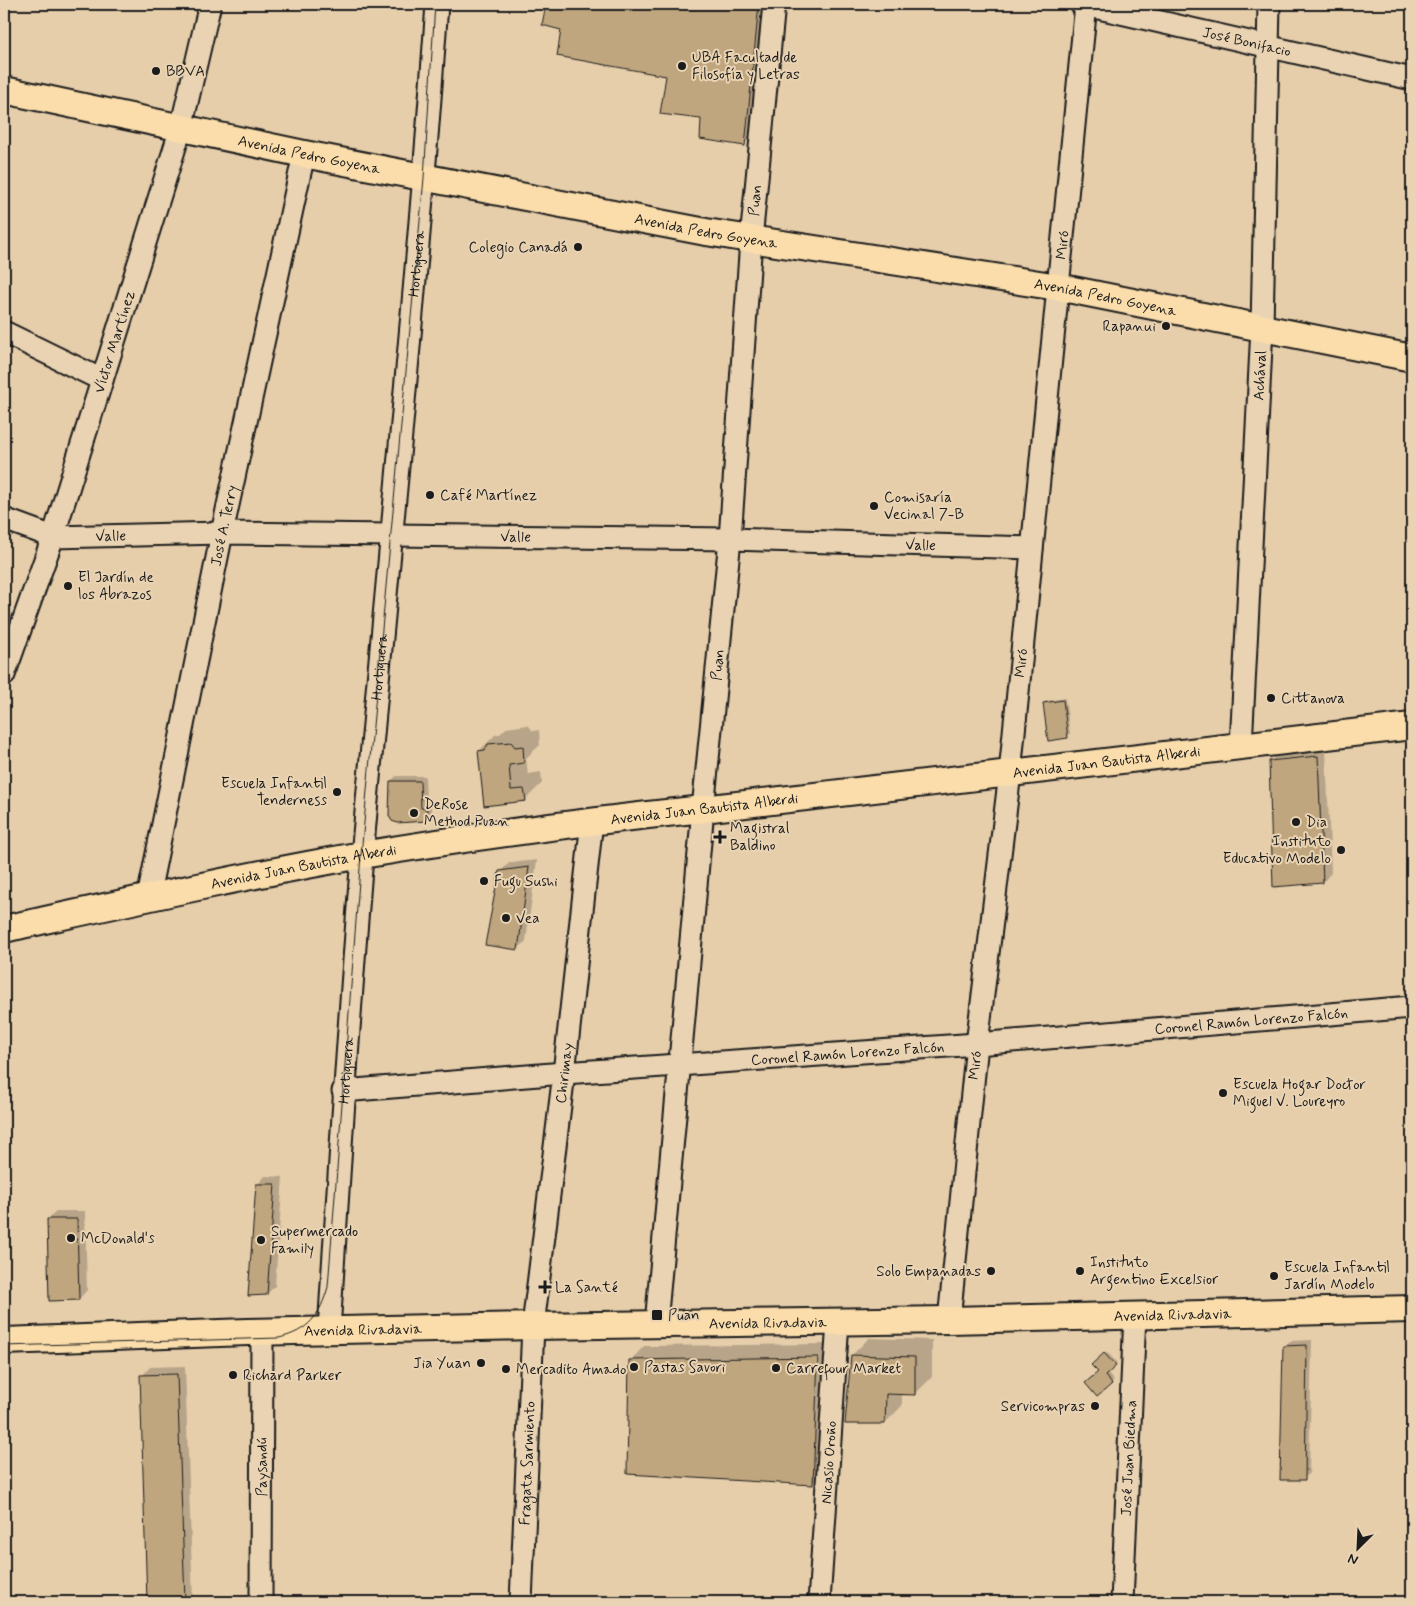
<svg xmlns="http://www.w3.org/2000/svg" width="1416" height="1606" font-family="Mynerve,sans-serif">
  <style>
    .shadow { fill: #0003 }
    .building { fill: #c0a67e; stroke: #1c1c1c }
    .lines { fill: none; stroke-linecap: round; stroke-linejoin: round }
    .minor-casing { stroke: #1c1c1c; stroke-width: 25 }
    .major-casing { stroke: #1c1c1c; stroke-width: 30 }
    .minor { stroke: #e9d3b2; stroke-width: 21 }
    .major { stroke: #faddab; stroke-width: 26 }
    .tram { stroke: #1c1c1c; stroke-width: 1 }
    .poi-dot { fill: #1c1c1c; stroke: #e9d3b2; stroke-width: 2 }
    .labels { text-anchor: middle; stroke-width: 4; stroke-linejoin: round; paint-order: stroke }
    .street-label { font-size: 15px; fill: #1c1c1c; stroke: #e9d3b2 }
    .poi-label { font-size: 15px; fill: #1c1c1c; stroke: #e9d3b2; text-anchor: start }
  </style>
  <rect width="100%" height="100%" fill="#e6ceab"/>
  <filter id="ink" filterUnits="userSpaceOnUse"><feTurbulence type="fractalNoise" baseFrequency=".02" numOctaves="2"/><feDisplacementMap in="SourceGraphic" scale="10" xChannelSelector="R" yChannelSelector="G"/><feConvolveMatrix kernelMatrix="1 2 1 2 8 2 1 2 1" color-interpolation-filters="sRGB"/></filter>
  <g filter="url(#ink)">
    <g class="shadow">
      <path d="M547,4H769L756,133L744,144L703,118L667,75L563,29L543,24Z"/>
      <path d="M1065,698L1070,734L1067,736L1044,703L1046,701Z"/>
      <path d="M528,725L533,731L539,730L540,745L526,758L528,774L541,772L542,783L525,800L485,804L479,751L496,734H500L506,728Z"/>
      <path d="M1326,749L1331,873L1323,882L1270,762L1278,753Z"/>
      <path d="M396,776H425L426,803L431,804V815L426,820L391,781Z"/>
      <path d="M537,860L526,941L518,949L500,872L509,863Z"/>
      <path d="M265,1176L283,1177L275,1286L267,1294L257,1185Z"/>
      <path d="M56,1211H85L87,1290L79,1299L48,1220Z"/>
      <path d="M869,1338L932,1340V1377L915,1394L902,1393V1406L885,1423L852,1355Z"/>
      <path d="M1312,1340L1309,1473L1304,1479L1284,1346L1290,1341Z"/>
      <path d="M831,1344L826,1470L813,1483L631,1360L644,1346Z"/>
      <path d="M1107,1352L1117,1363L1107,1373L1114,1381L1098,1395L1099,1372L1093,1365Z"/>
      <path d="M185,1366L193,1602H148L142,1376L150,1367Z"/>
    </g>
    <g class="building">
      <path d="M546,4H759L745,146L700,139L701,119L660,114L666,76L557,56L561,30L542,25Z"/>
      <path d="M1063,700L1068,738L1048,741L1043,703Z"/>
      <path d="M511,742L515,747L523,746L524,763L509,765L511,790L524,789L526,801L484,806L478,751L485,750L488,744Z"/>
      <path d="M1318,756L1323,883L1273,887L1269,761Z"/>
      <path d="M390,781H420L421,808L427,809L426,821L397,823L392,821L389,816Z"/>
      <path d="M529,867L518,950L485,945L499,871Z"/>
      <path d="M256,1184H275L267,1295L248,1296Z"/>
      <path d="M47,1219H77L79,1300L49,1301Z"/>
      <path d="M1307,1345L1305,1480H1280L1283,1346Z"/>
      <path d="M1104,1353L1116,1366L1105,1376L1112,1384L1097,1397L1085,1383L1098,1372L1091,1365Z"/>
      <path d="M851,1355L915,1357V1395L886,1394L885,1424H845Z"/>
      <path d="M818,1357L813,1485L627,1474L629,1360Z"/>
      <path d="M177,1374L185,1602H147L140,1375Z"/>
    </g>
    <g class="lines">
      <defs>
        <g id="minor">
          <path id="s1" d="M1081,4L1412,79"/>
          <path d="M4,332L102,380"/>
          <path id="s2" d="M4,519L53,537L222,533L730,539L1032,548"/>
          <path id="s3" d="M4,675L53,537L181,128L210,4"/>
          <path id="s4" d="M1241,746L1262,327L1269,4"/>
          <path id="s5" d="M148,898L222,533L304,154"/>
          <path id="s6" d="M343,1091L564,1073L977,1044L1412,1007"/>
          <path id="s7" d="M949,1320L977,1044L1010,773L1086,4"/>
          <path id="s8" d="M656,1324L703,809L730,539L751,240L774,4"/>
          <path id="s9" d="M329,1331C339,1172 349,1015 362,857C387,572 417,289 437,4"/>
          <path id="s10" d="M261,1602L262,1332"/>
          <path id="s11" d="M521,1602L533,1326L564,1073L592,821"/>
          <path id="s12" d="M819,1602L838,1322"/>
          <path id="s13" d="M1122,1602L1135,1315"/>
        </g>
        <g id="major">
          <path id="s14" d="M4,90L304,154L706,232L1058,287L1412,358"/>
          <path id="s15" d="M4,929C123,903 242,876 362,855C475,836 589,821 703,809L1412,726"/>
          <path id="s16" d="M4,1341L247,1332L533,1326L949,1320L1412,1309"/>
        </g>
      </defs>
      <use href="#minor" class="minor-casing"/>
      <use href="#major" class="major-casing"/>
      <use href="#minor" class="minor"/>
      <use href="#major" class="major"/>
      <path class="tram" d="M4,1346L279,1338C309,1331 320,1315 328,1287L361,855L424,178L435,4"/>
    </g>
  </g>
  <g class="poi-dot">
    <circle cx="682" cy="66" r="5"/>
    <circle cx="156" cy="71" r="5"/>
    <circle cx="578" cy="247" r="5"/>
    <circle cx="1166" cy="326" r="5"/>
    <circle cx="430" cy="495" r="5"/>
    <circle cx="874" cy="506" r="5"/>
    <circle cx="68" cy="586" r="5"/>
    <circle cx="1271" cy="698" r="5"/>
    <circle cx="337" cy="792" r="5"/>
    <circle cx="414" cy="813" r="5"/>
    <circle cx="1296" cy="822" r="5"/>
    <path d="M717.5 829.5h5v5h5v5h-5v5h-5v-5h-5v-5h5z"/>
    <circle cx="1341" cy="850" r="5"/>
    <circle cx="484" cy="881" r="5"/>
    <circle cx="506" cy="918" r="5"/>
    <circle cx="1223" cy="1093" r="5"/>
    <circle cx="71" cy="1238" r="5"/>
    <circle cx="261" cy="1240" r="5"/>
    <circle cx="991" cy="1271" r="5"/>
    <circle cx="1080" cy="1271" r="5"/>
    <circle cx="1274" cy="1276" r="5"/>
    <path d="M542.5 1279.5h5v5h5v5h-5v5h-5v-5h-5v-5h5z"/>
    <rect x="651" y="1309" width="12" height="12" rx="2.5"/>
    <circle cx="481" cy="1363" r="5"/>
    <circle cx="634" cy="1367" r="5"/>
    <circle cx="776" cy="1368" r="5"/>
    <circle cx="506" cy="1369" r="5"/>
    <circle cx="233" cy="1375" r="5"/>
    <circle cx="1095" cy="1406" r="5"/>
  </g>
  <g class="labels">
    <g class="street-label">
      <text dy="5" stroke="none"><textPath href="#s1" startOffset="170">José Bonifacio</textPath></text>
      <text dy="5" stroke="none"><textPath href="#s14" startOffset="312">Avenida Pedro Goyena</textPath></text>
      <text dy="5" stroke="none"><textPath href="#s8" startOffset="1128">Puan</textPath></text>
      <text dy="5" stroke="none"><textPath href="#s14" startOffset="716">Avenida Pedro Goyena</textPath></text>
      <text dy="5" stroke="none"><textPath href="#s7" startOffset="1081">Miró</textPath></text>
      <text dy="5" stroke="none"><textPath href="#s9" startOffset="1071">Hortiguera</textPath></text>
      <text dy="5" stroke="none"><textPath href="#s14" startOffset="1121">Avenida Pedro Goyena</textPath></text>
      <text dy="5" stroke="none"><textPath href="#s3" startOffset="351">Víctor Martínez</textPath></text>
      <text dy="5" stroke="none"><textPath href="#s4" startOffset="371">Achával</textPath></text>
      <text dy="5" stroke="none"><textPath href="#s5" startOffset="380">José A. Terry</textPath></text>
      <text dy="5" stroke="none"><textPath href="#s2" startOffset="110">Valle</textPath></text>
      <text dy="5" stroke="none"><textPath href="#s2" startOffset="515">Valle</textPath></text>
      <text dy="5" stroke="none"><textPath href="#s2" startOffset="920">Valle</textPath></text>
      <text dy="5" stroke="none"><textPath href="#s7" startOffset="661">Miró</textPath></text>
      <text dy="5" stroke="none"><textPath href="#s8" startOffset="662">Puan</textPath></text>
      <text dy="5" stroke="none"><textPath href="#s9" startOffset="666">Hortiguera</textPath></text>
      <text dy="5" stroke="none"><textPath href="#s15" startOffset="1116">Avenida Juan Bautista Alberdi</textPath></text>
      <text dy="5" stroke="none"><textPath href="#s15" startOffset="711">Avenida Juan Bautista Alberdi</textPath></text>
      <text dy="5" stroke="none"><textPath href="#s15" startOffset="306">Avenida Juan Bautista Alberdi</textPath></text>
      <text dy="5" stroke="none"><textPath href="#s6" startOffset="911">Coronel Ramón Lorenzo Falcón</textPath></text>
      <text dy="5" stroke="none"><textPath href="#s6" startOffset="506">Coronel Ramón Lorenzo Falcón</textPath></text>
      <text dy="5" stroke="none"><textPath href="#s7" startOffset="256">Miró</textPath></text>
      <text dy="5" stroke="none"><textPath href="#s9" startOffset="261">Hortiguera</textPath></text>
      <text dy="5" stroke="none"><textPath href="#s11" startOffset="531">Chirimay</textPath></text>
      <text dy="5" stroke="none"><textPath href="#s16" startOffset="1169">Avenida Rivadavia</textPath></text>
      <text dy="5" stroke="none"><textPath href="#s16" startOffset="764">Avenida Rivadavia</textPath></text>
      <text dy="5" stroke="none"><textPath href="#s16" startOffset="359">Avenida Rivadavia</textPath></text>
      <text dy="5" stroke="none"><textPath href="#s13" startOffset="144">José Juan Biedma</textPath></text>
      <text dy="5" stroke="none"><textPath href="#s12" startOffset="140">Nicasio Oroño</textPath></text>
      <text dy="5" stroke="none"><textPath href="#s11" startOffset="139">Fragata Sarmiento</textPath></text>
      <text dy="5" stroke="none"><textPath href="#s10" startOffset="135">Paysandú</textPath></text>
    </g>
    <g class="poi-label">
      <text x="692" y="62">UBA Facultad de<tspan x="692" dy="17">Filosofía y Letras</tspan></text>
      <text x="166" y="76">BBVA</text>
      <text x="568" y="252" text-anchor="end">Colegio Canadá</text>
      <text x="1156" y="331" text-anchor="end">Rapanui</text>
      <text x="440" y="500">Café Martínez</text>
      <text x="884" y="502">Comisaría<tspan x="884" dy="17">Vecinal 7-B</tspan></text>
      <text x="78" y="582">El Jardín de<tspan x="78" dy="17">los Abrazos</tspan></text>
      <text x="1281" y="703">Cittanova</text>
      <text x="327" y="788" text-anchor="end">Escuela Infantil<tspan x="327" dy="17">Tenderness</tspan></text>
      <text x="424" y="809">DeRose<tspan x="424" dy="17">Method Puan</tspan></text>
      <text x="1306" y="827">Dia</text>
      <text x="730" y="833">Magistral<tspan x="730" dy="17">Baldino</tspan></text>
      <text x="1331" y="846" text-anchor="end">Instituto<tspan x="1331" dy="17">Educativo Modelo</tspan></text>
      <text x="494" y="886">Fugu Sushi</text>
      <text x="516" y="923">Vea</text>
      <text x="1233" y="1089">Escuela Hogar Doctor<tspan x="1233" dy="17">Miguel V. Loureyro</tspan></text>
      <text x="271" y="1236">Supermercado<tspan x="271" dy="17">Family</tspan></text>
      <text x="81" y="1243">McDonald's</text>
      <text x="1090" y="1267">Instituto<tspan x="1090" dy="17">Argentino Excelsior</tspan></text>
      <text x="1284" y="1272">Escuela Infantil<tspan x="1284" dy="17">Jardín Modelo</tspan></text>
      <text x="981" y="1276" text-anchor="end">Solo Empanadas</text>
      <text x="555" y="1292">La Santé</text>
      <text x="668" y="1320">Puan</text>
      <text x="471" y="1368" text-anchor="end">Jia Yuan</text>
      <text x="644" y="1372">Pastas Savori</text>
      <text x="786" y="1373">Carrefour Market</text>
      <text x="516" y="1374">Mercadito Amado</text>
      <text x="243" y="1380">Richard Parker</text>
      <text x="1085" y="1411" text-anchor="end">Servicompras</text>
    </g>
  </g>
  <rect width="1416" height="1606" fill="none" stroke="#e9d3b2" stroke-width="20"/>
  <rect x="10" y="10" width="1396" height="1586" fill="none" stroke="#1c1c1c" stroke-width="2" filter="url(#ink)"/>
  <g transform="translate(1358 1548) rotate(204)" stroke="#e9d3b2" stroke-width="4" paint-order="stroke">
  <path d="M0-4L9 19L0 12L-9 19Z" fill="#1c1c1c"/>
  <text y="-8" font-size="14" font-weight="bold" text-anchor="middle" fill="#1c1c1c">N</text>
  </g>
</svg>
